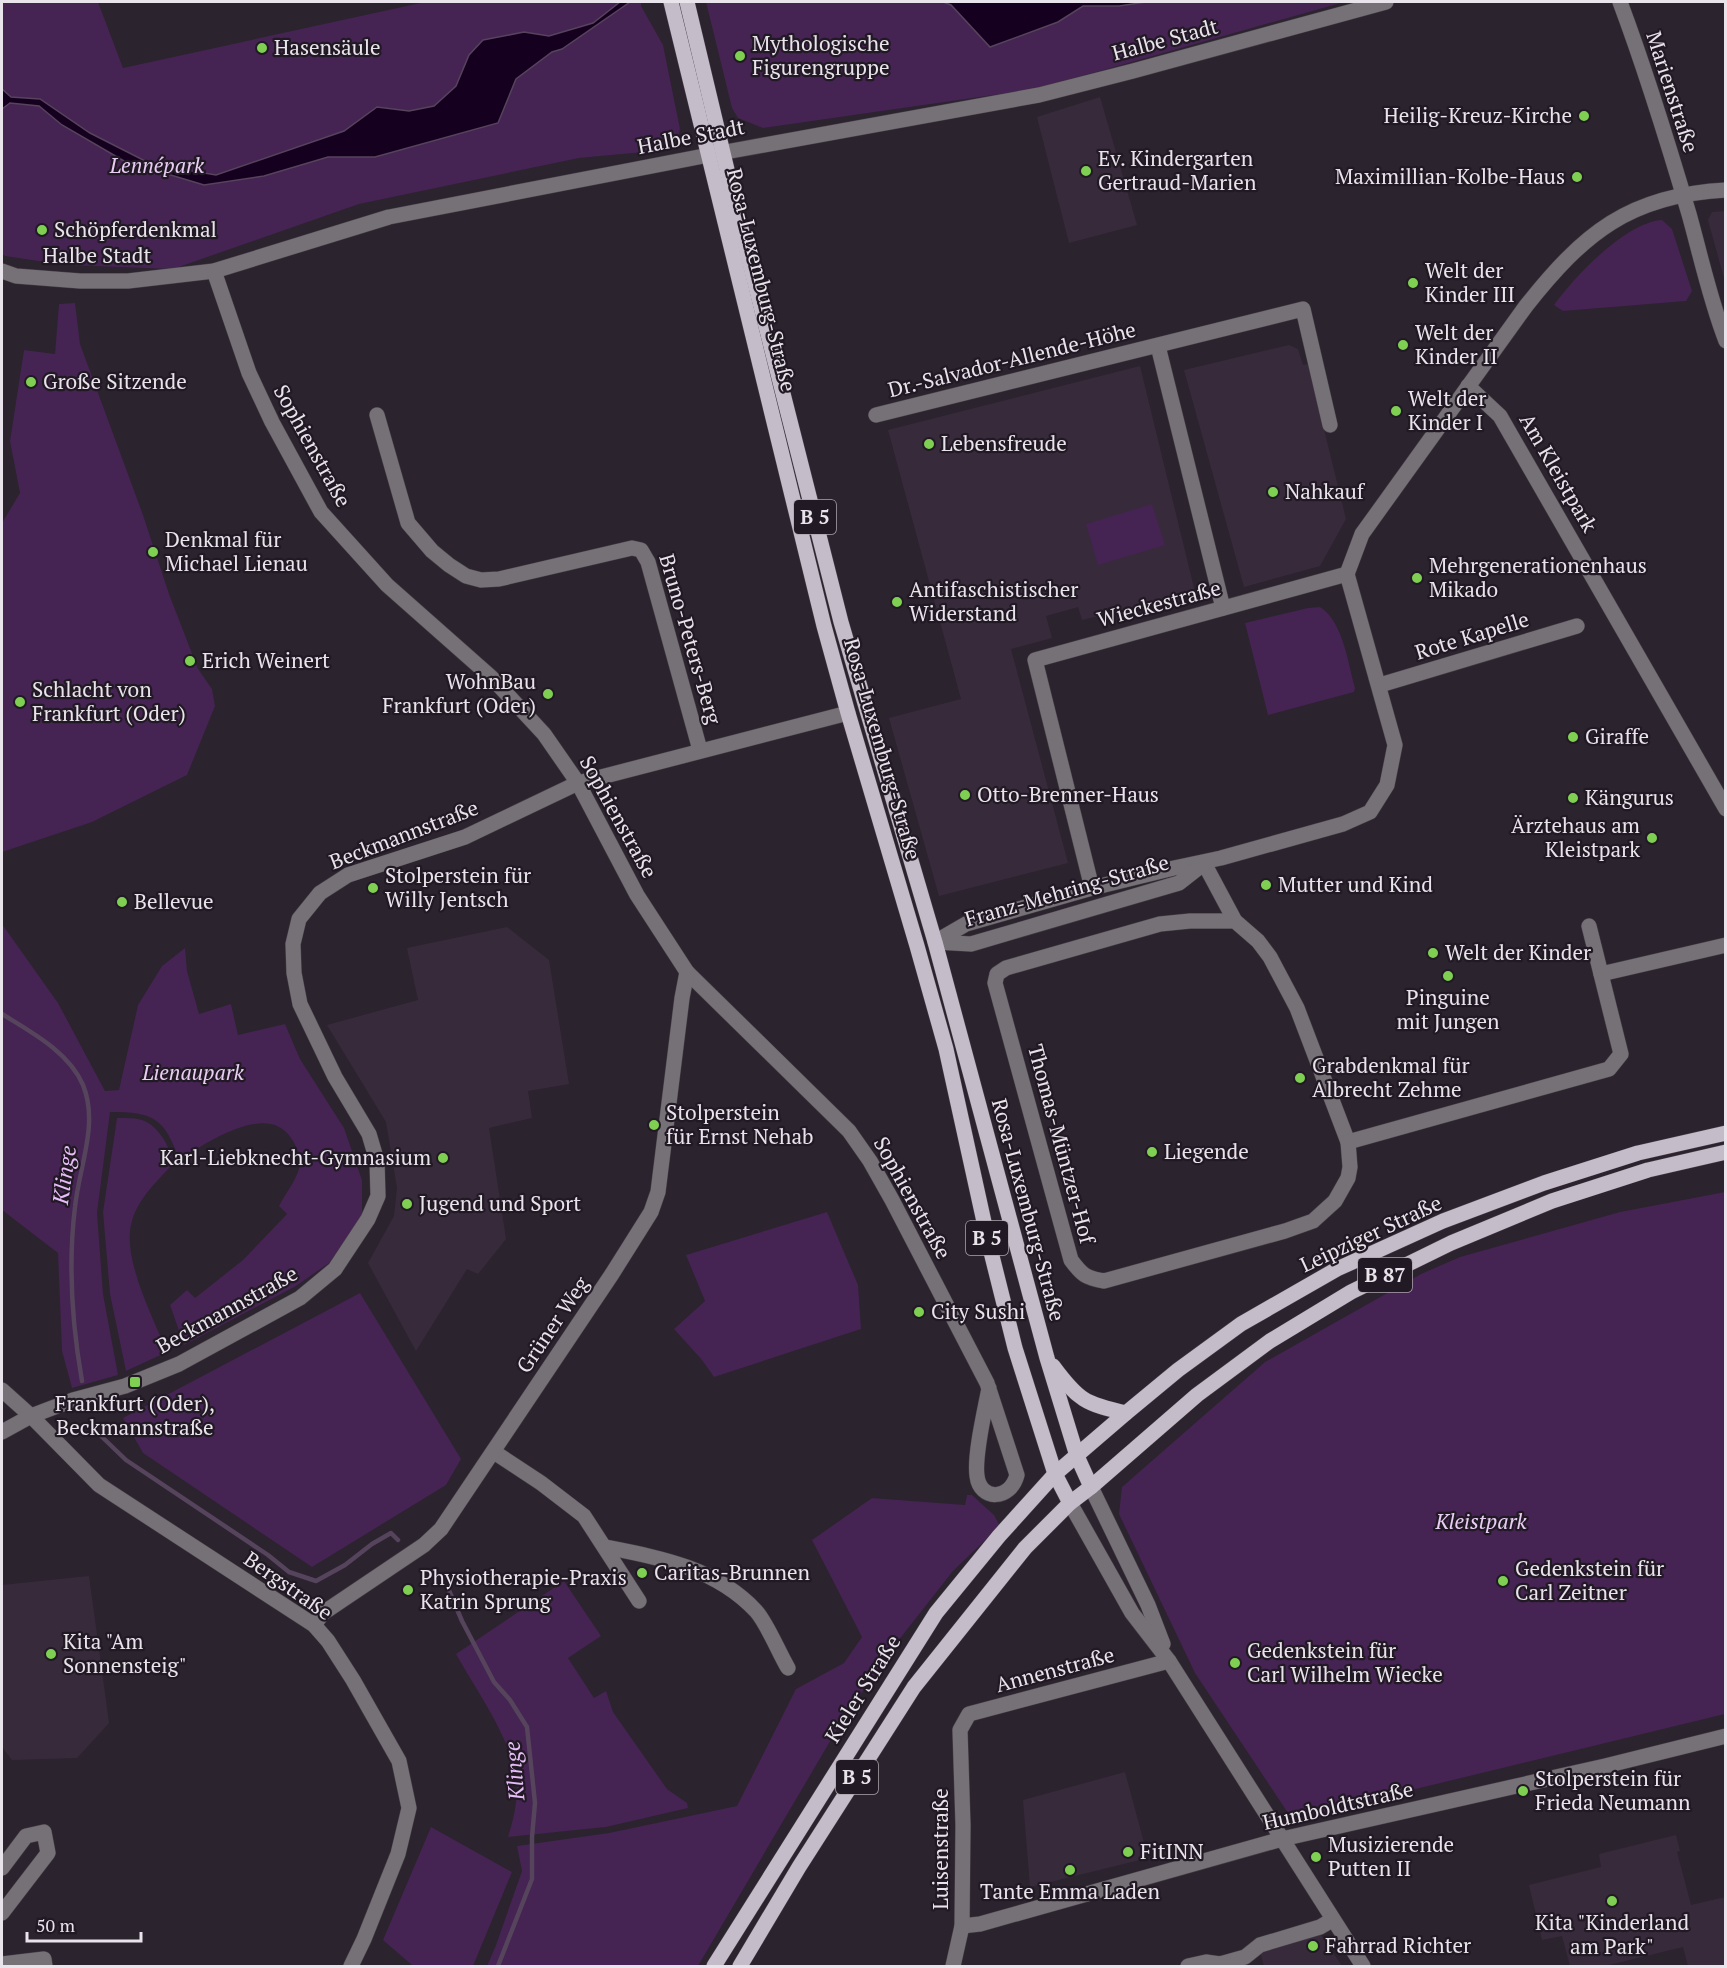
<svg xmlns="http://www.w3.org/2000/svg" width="1727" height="1968" font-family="'PT Serif',serif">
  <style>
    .built { fill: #372b3b }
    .green { fill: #452352 }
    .water { fill: #16001f; stroke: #55445c; stroke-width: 1.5 }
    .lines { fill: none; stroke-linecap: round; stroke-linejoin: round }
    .stream { stroke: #55445c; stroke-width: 4.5 }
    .minor-casing { stroke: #463e48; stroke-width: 16 }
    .major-casing { stroke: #463e48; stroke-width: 16 }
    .minor { stroke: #757177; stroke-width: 15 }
    .major { stroke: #c5bcc9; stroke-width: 15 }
    .poi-dot { fill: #7fd052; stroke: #211924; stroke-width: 2 }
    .labels { text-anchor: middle; stroke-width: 4.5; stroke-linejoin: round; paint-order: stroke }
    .shield { fill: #211924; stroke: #ada6af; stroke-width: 1.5 }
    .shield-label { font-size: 20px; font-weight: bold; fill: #e9e3eb }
    .street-label { font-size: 21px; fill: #e9e3eb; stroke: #211924 }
    .poi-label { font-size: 21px; fill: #e9e3eb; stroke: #211924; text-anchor: start }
    .park-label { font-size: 21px; font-style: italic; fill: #e9cdf4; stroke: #211924 }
    .water-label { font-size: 22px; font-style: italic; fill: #e6bdf7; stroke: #211924 }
  </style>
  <rect width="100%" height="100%" fill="#2b232e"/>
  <g class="built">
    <path d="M1100,97L1137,225L1069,243L1037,117Z"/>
    <path d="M1725,211H1726L1725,282L1708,220L1712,212Z"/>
    <path d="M1289,345L1298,349L1303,365L1308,364L1346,519L1320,566L1244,587L1184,370Z"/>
    <path d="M1140,366L1195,592L1082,620L1078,607L1046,616L1052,638L1011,649L1068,863L939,896L889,718L961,699L888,430Z"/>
    <path d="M507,927L549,960L569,1084L528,1091L532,1118L489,1128L506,1239L478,1274L467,1269L416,1351L368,1263L394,1216L397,1188L386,1122L327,1025L418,1000L407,948Z"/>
    <path d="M89,1576L109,1723L77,1758L12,1760L2,1747V1585Z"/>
    <path d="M1125,1772L1148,1858L1030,1887L1023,1800Z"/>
    <path d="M1676,1835L1680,1851L1677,1852L1691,1905L1725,1897V1966H1688L1683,1947L1605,1966H1570L1562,1936L1542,1940L1529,1885L1601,1867L1599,1854Z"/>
    <path d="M1319,1932L1342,1966H1264L1260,1952Z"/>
  </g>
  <g class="green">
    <path d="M2,2H98L123,68L425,2H641V6L663,45L680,129L676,149L579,158L359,204L173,269L65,265L5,256L2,254Z"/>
    <path d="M706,2H1344L1100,71L1028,90L763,128L738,118L732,108Z"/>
    <path d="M1662,220L1672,229L1692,291L1686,301L1563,311L1554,305C1574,277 1626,222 1662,220Z"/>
    <path d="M75,303L80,344L143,515L169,594L198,669L212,689L215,706L187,775L92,822L2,852V523L20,493L10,441L24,350L55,354L59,304Z"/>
    <path d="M1152,504L1165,545L1098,565L1086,524Z"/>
    <path d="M1320,607C1343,621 1348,663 1355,688L1354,692L1268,715L1245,623L1308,608Z"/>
    <path d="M2,924L58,1003L105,1091L119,1090L138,1005L162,966L185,948L187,971L199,1014L231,1004L238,1035L285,1024L300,1059L344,1128L362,1180V1216L329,1263L296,1286L184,1345L170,1305L187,1290L195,1298L243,1260L287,1214L279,1206C285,1194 295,1182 299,1169C302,1158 297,1147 291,1138C267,1101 206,1143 179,1160C165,1118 153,1112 110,1112L97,1213L103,1294L118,1375L72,1388L62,1351L58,1253L2,1210Z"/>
    <path d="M117,1118C140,1118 149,1118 163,1138C168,1146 172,1155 172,1165C157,1181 138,1199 132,1221C121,1257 153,1317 167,1352L126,1371L110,1294L103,1212Z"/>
    <path d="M1725,1192V1714L1292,1819L1195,1673L1119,1514L1122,1487L1265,1362L1421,1274L1460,1257L1620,1212Z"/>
    <path d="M827,1212L858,1285L861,1329L714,1377L702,1360L674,1329L705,1301L686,1255Z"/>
    <path d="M360,1293L461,1459L446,1485L312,1567L143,1453L123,1418Z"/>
    <path d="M967,1495H972L994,1515L1000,1526L953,1571L898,1641L842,1721L698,1966H487L496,1945L522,1871L517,1846L609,1833L737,1806L796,1689L844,1663L862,1637L812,1540L872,1498L965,1505Z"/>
    <path d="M564,1581L601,1636L568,1658L594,1698L606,1691L613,1712L667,1789L687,1803L688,1808L606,1827L508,1837C514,1817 520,1794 515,1773C506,1730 477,1692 456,1654Z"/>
    <path d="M431,1827L512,1872L473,1966H413L383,1940Z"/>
  </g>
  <g class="water">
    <path d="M620,2H630L562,49L552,52L516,79L498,123L375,157H328L264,176L204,185L124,161L62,125L39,106L10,103L2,109V89L11,97L40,99L90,133L151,164L216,175L344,131L377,107L409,111L434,106L456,86L469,55L483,40L524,32L549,36L593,23Z"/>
    <path d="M943,2H1146L1119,6H1083L1058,22L990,47L951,5Z"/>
  </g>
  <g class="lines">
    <g class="stream">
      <path d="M2,1014C31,1032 69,1052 83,1085C99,1124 79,1167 75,1207C68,1264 72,1324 82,1381"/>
      <path d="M100,1435L126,1460L268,1555L289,1572L316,1581L345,1565L372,1544L391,1533L398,1540"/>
      <path d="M448,1588L462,1621L494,1682L510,1700L527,1727L535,1803L532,1837V1879L498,1966"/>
    </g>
    <defs>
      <g id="minor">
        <path d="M1620,2C1646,71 1668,143 1689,214C1701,257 1710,300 1726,341"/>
        <path d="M2,271L16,276L80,281H128L214,271L389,217L709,155L1039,95L1133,71L1386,2"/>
        <path d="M214,271L249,373L272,422L321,512L387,585L491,677L544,734L578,783L637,895L687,972L849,1131L870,1161L892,1200L987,1383L1017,1475C1010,1501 980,1501 977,1476C974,1455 985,1410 989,1388"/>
        <path d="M1158,346L1223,608"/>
        <path d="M1468,386L1500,416L1726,809"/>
        <path d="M377,415L408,523L432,551L449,565L466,576L481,580L499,579L632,548L641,550L648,562L700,750"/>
        <path d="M876,415L1303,309L1330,425"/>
        <path d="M1380,685L1577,626"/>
        <path d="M1204,863L1235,921L1258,941L1270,957L1297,1008L1348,1142L1350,1167L1348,1178L1335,1201L1313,1221L1285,1231L1104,1281C1086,1278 1082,1275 1071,1260L995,983L997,974L1006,968L1160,924L1190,921H1235"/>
        <path d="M1092,888L1035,660L1347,574"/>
        <path d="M935,942L966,924L1092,888L1174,868L1221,858L1343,824L1370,812L1387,785L1395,745L1347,574L1362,534L1526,306C1583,234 1629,195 1726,190"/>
        <path d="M935,942L971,944L1179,883L1202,865"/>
        <path d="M1601,974L1726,945"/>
        <path d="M1348,1142L1609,1069L1621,1054L1589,926"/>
        <path d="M2,1390L31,1416L99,1485L314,1625L328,1641L353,1680L399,1761L409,1808L398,1854L364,1939L351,1966"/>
        <path d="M2,1432L31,1416L73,1400L125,1386L179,1364L300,1298L335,1269L368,1219L378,1196L377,1161L369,1134L335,1077L300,1004L294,973L293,944L299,919L320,893L348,875L465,837L578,783L848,713"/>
        <path d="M494,1452L541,1483L584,1516L639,1601"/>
        <path d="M1091,1487L1148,1605L1163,1644"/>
        <path d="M1070,1503L1132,1613L1169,1661L1363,1966"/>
        <path d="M605,1547C661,1558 716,1568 756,1611C767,1623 779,1653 788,1668"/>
        <path d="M314,1625L323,1613L424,1545L441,1529L612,1274L651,1212L658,1192L682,998L687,972"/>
        <path d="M2,1868L26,1836L44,1832L48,1853L2,1913"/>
        <path d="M962,1926L980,1924L1282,1839L1605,1766L1726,1736"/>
        <path d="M2,1964L44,1959L45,1966"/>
        <path d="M953,1966L962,1926L963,1825L960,1730L969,1714L1169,1661"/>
        <path d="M1188,1966L1206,1962L1220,1964L1245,1957L1260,1945L1320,1927L1332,1920"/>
      </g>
      <g id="major">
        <path d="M671,2L824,626L848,713L917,946L946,1049L988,1240L1015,1348L1055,1474L1070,1503"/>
        <path d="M687,2L740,224L841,622L935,942L1047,1358L1077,1456L1091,1487"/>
        <path d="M1053,1366C1078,1400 1085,1404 1126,1413"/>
        <path d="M714,1966L936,1613L999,1536L1055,1474L1126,1413L1178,1370L1241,1324L1337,1269L1443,1221L1544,1183L1638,1153L1726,1133"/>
        <path d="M740,1966L799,1867L914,1687L1025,1548L1070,1503L1091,1487L1197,1395L1270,1341L1351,1292L1451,1243L1552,1201L1648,1170L1726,1152"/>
      </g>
    </defs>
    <use href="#minor" class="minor-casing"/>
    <use href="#major" class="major-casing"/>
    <use href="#minor" class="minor"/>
    <use href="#major" class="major"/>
  </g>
  <g class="poi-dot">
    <circle cx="262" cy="48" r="6"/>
    <circle cx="740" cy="56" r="6"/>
    <circle cx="1584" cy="116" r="6"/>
    <circle cx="1086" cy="171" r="6"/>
    <circle cx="1577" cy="177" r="6"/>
    <circle cx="42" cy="230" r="6"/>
    <circle cx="1413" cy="283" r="6"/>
    <circle cx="1403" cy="345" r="6"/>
    <circle cx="31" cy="382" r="6"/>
    <circle cx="1396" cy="411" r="6"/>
    <circle cx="929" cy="444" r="6"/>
    <circle cx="1273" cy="492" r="6"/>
    <circle cx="153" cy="552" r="6"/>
    <circle cx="1417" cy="578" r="6"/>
    <circle cx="897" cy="602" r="6"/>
    <circle cx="190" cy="661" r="6"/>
    <circle cx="548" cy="694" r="6"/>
    <circle cx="20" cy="702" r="6"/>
    <circle cx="1573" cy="737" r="6"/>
    <circle cx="965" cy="795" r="6"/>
    <circle cx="1573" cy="798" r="6"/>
    <circle cx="1652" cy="838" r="6"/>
    <circle cx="1266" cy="885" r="6"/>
    <circle cx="373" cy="888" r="6"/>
    <circle cx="122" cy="902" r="6"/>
    <circle cx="1433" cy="953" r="6"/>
    <circle cx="1448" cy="976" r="6"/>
    <circle cx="1300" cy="1078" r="6"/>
    <circle cx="654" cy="1125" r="6"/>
    <circle cx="1152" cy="1152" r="6"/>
    <circle cx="443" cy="1158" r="6"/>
    <circle cx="407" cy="1204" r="6"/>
    <circle cx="919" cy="1312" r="6"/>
    <rect x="129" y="1376" width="12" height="12" rx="3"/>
    <circle cx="642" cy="1573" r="6"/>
    <circle cx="1503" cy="1581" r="6"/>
    <circle cx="408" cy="1590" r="6"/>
    <circle cx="51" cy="1654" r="6"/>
    <circle cx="1235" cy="1663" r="6"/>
    <circle cx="1523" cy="1791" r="6"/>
    <circle cx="1128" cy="1852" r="6"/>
    <circle cx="1316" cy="1857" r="6"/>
    <circle cx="1070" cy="1870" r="6"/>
    <circle cx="1612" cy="1901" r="6"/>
    <circle cx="1313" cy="1946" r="6"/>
  </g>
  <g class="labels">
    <g class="shield">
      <rect x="794" y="500" width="42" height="34" rx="4.5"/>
      <rect x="966" y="1221" width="42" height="34" rx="4.5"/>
      <rect x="1358" y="1258" width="54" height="34" rx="4.5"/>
      <rect x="836" y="1760" width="42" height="34" rx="4.5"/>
    </g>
    <g class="shield-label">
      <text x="815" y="524">B 5</text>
      <text x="987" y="1245">B 5</text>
      <text x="1385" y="1282">B 87</text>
      <text x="857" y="1784">B 5</text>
    </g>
    <g class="street-label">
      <text transform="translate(1165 40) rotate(-15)" y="7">Halbe Stadt</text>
      <text transform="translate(1672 92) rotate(72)" y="7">Marienstraße</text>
      <text transform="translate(691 137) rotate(-11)" y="7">Halbe Stadt</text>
      <text x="97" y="263">Halbe Stadt</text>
      <text transform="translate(761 280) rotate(76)" y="7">Rosa-Luxemburg-Straße</text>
      <text transform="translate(1012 360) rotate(-14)" y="7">Dr.-Salvador-Allende-Höhe</text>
      <text transform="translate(312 446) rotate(61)" y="7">Sophienstraße</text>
      <text transform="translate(1558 473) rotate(60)" y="7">Am Kleistpark</text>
      <text transform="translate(1159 604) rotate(-15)" y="7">Wieckestraße</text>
      <text transform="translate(1472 636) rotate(-17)" y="7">Rote Kapelle</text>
      <text transform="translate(690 639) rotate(74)" y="7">Bruno-Peters-Berg</text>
      <text transform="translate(882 749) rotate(74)" y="7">Rosa-Luxemburg-Straße</text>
      <text transform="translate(618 817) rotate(61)" y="7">Sophienstraße</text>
      <text transform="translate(404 835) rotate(-21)" y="7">Beckmannstraße</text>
      <text transform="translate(1067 891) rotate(-16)" y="7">Franz-Mehring-Straße</text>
      <text transform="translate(1061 1144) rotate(75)" y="7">Thomas-Müntzer-Hof</text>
      <text transform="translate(912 1198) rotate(61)" y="7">Sophienstraße</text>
      <text transform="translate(1028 1210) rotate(75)" y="7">Rosa-Luxemburg-Straße</text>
      <text transform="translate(1371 1234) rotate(-25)" y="7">Leipziger Straße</text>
      <text transform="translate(227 1310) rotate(-29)" y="7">Beckmannstraße</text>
      <text transform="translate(553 1325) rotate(-56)" y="7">Grüner Weg</text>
      <text transform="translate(288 1586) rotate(35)" y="7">Bergstraße</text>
      <text transform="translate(1055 1670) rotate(-15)" y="7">Annenstraße</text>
      <text transform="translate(863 1689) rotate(-58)" y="7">Kieler Straße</text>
      <text transform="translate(1338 1806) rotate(-13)" y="7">Humboldtstraße</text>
      <text transform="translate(941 1849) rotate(-90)" y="7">Luisenstraße</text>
    </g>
    <g class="poi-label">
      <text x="752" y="51">Mythologische<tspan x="752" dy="24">Figurengruppe</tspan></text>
      <text x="274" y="55">Hasensäule</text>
      <text x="1572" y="123" text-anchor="end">Heilig-Kreuz-Kirche</text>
      <text x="1098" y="166">Ev. Kindergarten<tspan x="1098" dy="24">Gertraud-Marien</tspan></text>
      <text x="1565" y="184" text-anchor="end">Maximillian-Kolbe-Haus</text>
      <text x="54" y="237">Schöpferdenkmal</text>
      <text x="1425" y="278">Welt der<tspan x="1425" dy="24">Kinder III</tspan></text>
      <text x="1415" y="340">Welt der<tspan x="1415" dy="24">Kinder II</tspan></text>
      <text x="43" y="389">Große Sitzende</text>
      <text x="1408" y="406">Welt der<tspan x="1408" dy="24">Kinder I</tspan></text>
      <text x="941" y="451">Lebensfreude</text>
      <text x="1285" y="499">Nahkauf</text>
      <text x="165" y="547">Denkmal für<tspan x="165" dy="24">Michael Lienau</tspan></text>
      <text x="1429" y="573">Mehrgenerationenhaus<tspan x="1429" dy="24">Mikado</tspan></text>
      <text x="909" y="597">Antifaschistischer<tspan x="909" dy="24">Widerstand</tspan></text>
      <text x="202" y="668">Erich Weinert</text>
      <text x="536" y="689" text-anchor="end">WohnBau<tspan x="536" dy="24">Frankfurt (Oder)</tspan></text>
      <text x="32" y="697">Schlacht von<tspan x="32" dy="24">Frankfurt (Oder)</tspan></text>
      <text x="1585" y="744">Giraffe</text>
      <text x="977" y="802">Otto-Brenner-Haus</text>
      <text x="1585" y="805">Kängurus</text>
      <text x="1640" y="833" text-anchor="end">Ärztehaus am<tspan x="1640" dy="24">Kleistpark</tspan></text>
      <text x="385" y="883">Stolperstein für<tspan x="385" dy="24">Willy Jentsch</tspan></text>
      <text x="1278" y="892">Mutter und Kind</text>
      <text x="134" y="909">Bellevue</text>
      <text x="1445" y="960">Welt der Kinder</text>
      <text x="1448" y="1005" text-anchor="middle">Pinguine<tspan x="1448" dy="24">mit Jungen</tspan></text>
      <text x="1312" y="1073">Grabdenkmal für<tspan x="1312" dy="24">Albrecht Zehme</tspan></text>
      <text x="666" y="1120">Stolperstein<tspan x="666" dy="24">für Ernst Nehab</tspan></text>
      <text x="1164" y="1159">Liegende</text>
      <text x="431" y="1165" text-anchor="end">Karl-Liebknecht-Gymnasium</text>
      <text x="419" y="1211">Jugend und Sport</text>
      <text x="931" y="1319">City Sushi</text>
      <text x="135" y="1411" text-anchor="middle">Frankfurt (Oder),<tspan x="135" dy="24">Beckmannstraße</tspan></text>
      <text x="1515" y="1576">Gedenkstein für<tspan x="1515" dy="24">Carl Zeitner</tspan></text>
      <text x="654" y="1580">Caritas-Brunnen</text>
      <text x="420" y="1585">Physiotherapie-Praxis<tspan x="420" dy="24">Katrin Sprung</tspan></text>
      <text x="63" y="1649">Kita "Am<tspan x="63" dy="24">Sonnensteig"</tspan></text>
      <text x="1247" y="1658">Gedenkstein für<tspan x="1247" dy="24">Carl Wilhelm Wiecke</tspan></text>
      <text x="1535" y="1786">Stolperstein für<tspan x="1535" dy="24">Frieda Neumann</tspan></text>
      <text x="1328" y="1852">Musizierende<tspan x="1328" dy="24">Putten II</tspan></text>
      <text x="1140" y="1859">FitINN</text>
      <text x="1070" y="1899" text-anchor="middle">Tante Emma Laden</text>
      <text x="1612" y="1930" text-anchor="middle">Kita "Kinderland<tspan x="1612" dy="24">am Park"</tspan></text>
      <text x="1325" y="1953">Fahrrad Richter</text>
    </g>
    <g class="park-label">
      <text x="157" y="173">Lennépark</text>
      <text x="193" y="1080">Lienaupark</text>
      <text x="1481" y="1529">Kleistpark</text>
    </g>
    <g class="water-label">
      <text transform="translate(64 1175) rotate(-82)" y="8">Klinge</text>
      <text transform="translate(514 1771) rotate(-95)" y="8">Klinge</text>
    </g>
  </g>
  <rect width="1727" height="1968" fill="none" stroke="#e9e3eb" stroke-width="6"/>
  <path d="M27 1932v9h114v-9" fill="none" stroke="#e9e3eb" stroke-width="3"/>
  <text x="36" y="1932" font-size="18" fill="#e9e3eb" stroke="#211924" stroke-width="4.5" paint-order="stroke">50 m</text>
</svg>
